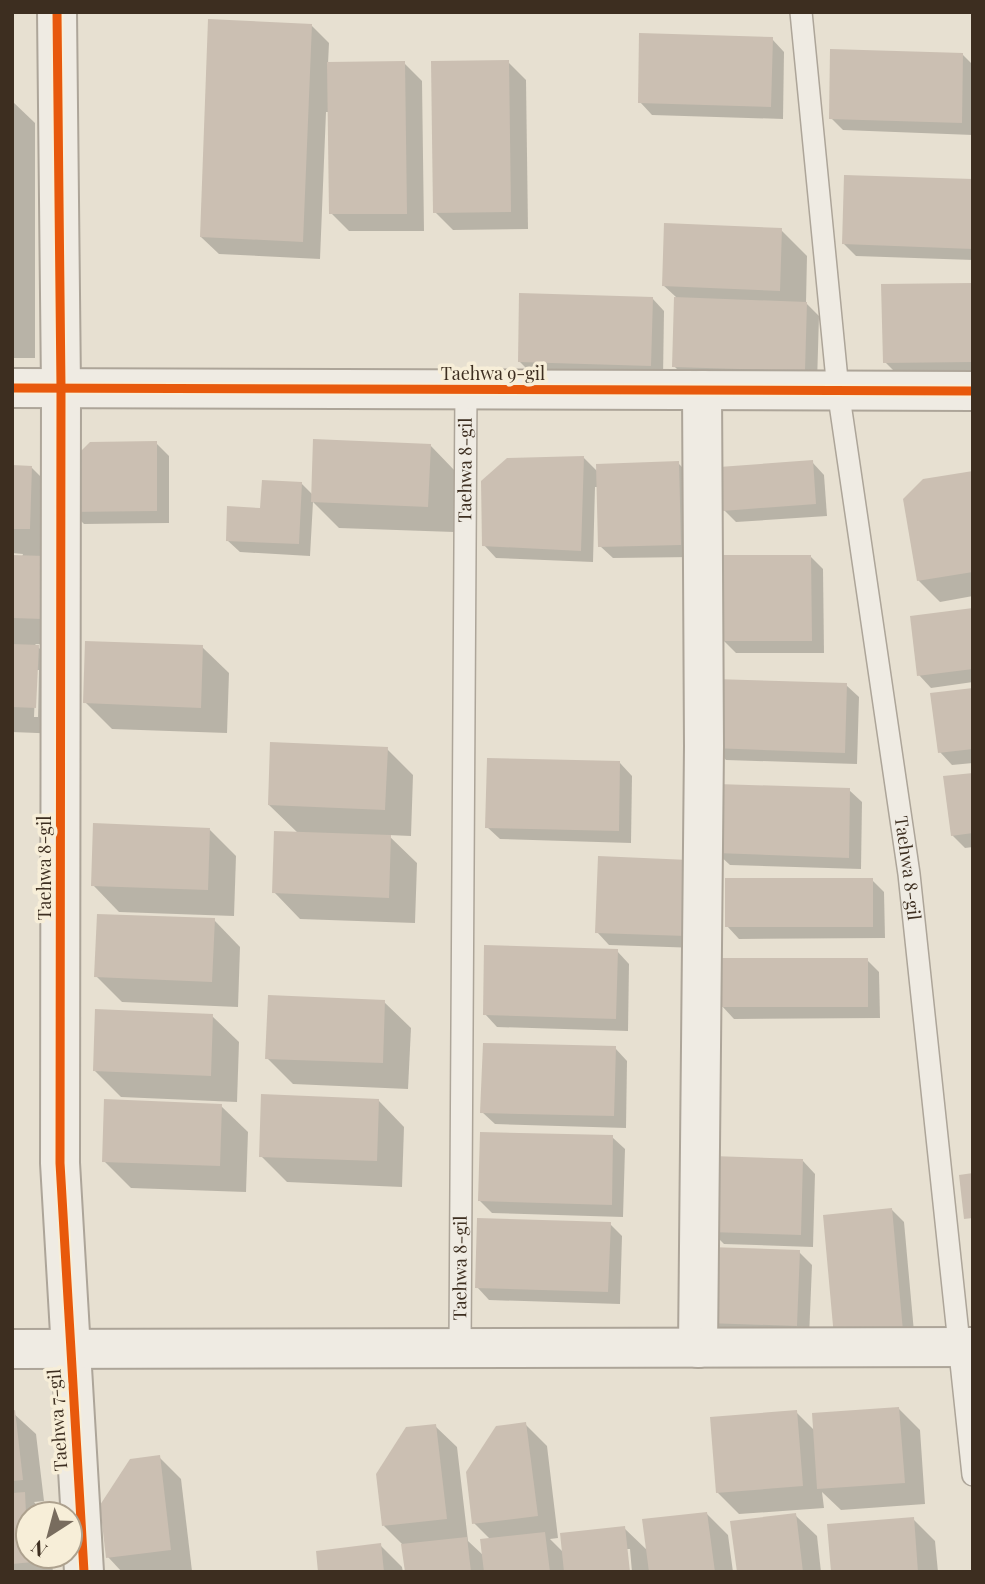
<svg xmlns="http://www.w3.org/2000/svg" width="985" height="1584" font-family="'Playfair Display',serif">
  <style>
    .shadow { fill: #0003; fill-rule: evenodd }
    .building { fill: #cbbfb2 }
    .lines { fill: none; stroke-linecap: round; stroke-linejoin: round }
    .lane-casing { stroke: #ada599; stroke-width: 24 }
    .street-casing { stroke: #ada599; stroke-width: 42 }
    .lane { stroke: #efebe3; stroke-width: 21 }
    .street { stroke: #efebe3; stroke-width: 38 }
    .cycleway-casing { stroke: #f7eed8; stroke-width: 13 }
    .cycleway { stroke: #e8590c; stroke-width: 9 }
    .labels { text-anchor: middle; stroke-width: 7; stroke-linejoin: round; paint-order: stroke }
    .street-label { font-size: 18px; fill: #3d2e20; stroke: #f7eed8 }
  </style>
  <rect width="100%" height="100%" fill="#e7e0d1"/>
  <g class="shadow">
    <path d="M311,25L329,43L328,64L404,63L422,81L424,231H349L331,213L329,112H326L320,259L219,254L201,237Z"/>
    <path d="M772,39L784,52L783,119L652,115L640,102Z"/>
    <path d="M963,55L973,65V135L843,130L831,118Z"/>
    <path d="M508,62L526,80L528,229L453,230L435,212Z"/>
    <path d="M12,101L35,123V358H12Z"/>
    <path d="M973,181V260L856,256L844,244Z"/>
    <path d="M781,230L807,256L806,303L819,316L817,383L687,379L674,366L676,297L663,285Z"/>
    <path d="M971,285L973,374H897L885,362Z"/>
    <path d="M652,298L664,311L663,378L532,374L520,362Z"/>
    <path d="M156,443L169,456V523L84,524L71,511Z"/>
    <path d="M430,445L456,472L454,532L339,528L313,502L310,556L240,552L227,540L262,509L301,483L313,495Z"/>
    <path d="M583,457L598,472L678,463L691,476L693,557L613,558L600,546L598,487H595L593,562L496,558L484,545Z"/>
    <path d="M812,462L824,475L827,516L736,522L724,510Z"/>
    <path d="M12,467L32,468L58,494L56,555L41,554L71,584L69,645L35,644L64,673L62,734L12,732V557H22L23,554L12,553ZM36,670H39L38,717H34Z"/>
    <path d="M973,473V596L940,602L918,580Z"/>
    <path d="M810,556L823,569L824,653H736L723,640Z"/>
    <path d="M973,610V682L931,688L919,675Z"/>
    <path d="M202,647L229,673L227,733L112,729L85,702Z"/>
    <path d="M846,685L859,697L857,764L726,760L714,748Z"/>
    <path d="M973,690V763L952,765L940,752Z"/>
    <path d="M387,749L413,775L411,836L388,835L417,863L415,923L300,919L274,892L298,833L269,805Z"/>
    <path d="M620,763L632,776L631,843L500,839L487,827Z"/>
    <path d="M973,775V847L965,848L952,835Z"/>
    <path d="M849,790L862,802L861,869L730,865L717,853Z"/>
    <path d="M210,830L236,856L234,916L119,912L93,885Z"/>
    <path d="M599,858L698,948L609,945L597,932Z"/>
    <path d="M872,880L884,892L885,938L739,939L727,926Z"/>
    <path d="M214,920L240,947L238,1007L122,1002L96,976Z"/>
    <path d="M617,951L629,964L628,1031L497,1027L485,1014Z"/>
    <path d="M867,960L879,972L880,1018L734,1019L722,1006Z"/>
    <path d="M384,1002L411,1028L408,1089L293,1084L267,1058Z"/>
    <path d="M212,1016L239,1042L237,1102L121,1097L95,1071Z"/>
    <path d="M615,1048L627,1061L626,1128L495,1124L482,1112Z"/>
    <path d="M378,1100L404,1127L402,1187L287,1182L261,1156Z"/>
    <path d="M221,1106L248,1132L246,1192L131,1188L104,1161Z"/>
    <path d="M612,1137L625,1149L623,1217L492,1213L480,1201Z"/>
    <path d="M803,1161L815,1174L813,1247L724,1244L711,1231Z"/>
    <path d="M892,1210L904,1222L915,1343L849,1349Z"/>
    <path d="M610,1224L622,1236L620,1304L489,1300L477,1287Z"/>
    <path d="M799,1252L812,1265L809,1338L721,1335L708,1322Z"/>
    <path d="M898,1408L920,1430L925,1504L841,1510L822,1492L824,1508L739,1514L717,1492L796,1412L815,1431Z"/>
    <path d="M12,1412L36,1434L44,1501L34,1502L45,1514H28V1556H51L53,1572H12Z"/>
    <path d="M525,1424L547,1446L558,1538L550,1539L564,1553L624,1528L648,1551L706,1513L728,1535L733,1572H632L630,1549H626L629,1572H406L403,1545L384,1526L435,1426L457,1447L468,1541L484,1556L491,1540L474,1523Z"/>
    <path d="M159,1457L181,1479L192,1571L122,1572L108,1557Z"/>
    <path d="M795,1515L817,1536L821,1572H738Z"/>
    <path d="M913,1519L935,1541L938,1572H833Z"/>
    <path d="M380,1545L402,1567L403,1572H320Z"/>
  </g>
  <g class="building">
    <path d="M208,19L312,24L303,242L200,237Z"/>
    <path d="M639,33L773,37L771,107L638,103Z"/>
    <path d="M830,49L963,53L962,123L829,119Z"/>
    <path d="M509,60L511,212L433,213L431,61Z"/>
    <path d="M405,61L407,214H329L327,62Z"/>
    <path d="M844,175L973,179V249L842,244Z"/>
    <path d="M664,223L782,228L780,291L662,286Z"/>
    <path d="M972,283L973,362L883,363L881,284Z"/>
    <path d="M519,293L653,297L651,366L518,362Z"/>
    <path d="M674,297L807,302L805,371L672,367Z"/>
    <path d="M313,439L431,444L428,507L311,502Z"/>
    <path d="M157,441V511L69,512V463L90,442Z"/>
    <path d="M584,456L581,551L482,546L481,481L507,458Z"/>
    <path d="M813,460L816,504L722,511L719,467Z"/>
    <path d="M679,461L681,545L598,547L596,464Z"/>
    <path d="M12,465L32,466L30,529H12Z"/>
    <path d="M973,471V572L917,581L903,499L923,479Z"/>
    <path d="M262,480L302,482L299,544L226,541L227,506L260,508Z"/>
    <path d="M12,555L45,556L43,619L12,618Z"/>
    <path d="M721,555H811L812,641H722Z"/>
    <path d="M973,608V669L917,676L910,616Z"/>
    <path d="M85,641L203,645L201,708L83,703Z"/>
    <path d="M12,644L39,645L36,708L12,707Z"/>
    <path d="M714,679L847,683L845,753L712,748Z"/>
    <path d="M973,688V749L938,753L930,693Z"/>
    <path d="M270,742L388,747L385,810L268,805Z"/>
    <path d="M487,758L620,761L619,831L485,828Z"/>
    <path d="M973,773V833L951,836L943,776Z"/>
    <path d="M717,784L850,788L849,858L716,853Z"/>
    <path d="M93,823L210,828L208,890L91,886Z"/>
    <path d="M274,831L391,835L389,898L272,893Z"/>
    <path d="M598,856L689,860L686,936L595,933Z"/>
    <rect x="725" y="878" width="148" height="49"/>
    <path d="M97,914L215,918L212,982L94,977Z"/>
    <path d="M484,945L618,949L616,1019L483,1015Z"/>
    <rect x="720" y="958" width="148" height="49"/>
    <path d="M268,995L385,1000L383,1063L265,1059Z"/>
    <path d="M95,1009L213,1014L211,1076L93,1071Z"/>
    <path d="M483,1043L616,1046L614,1116L480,1113Z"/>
    <path d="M261,1094L379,1099L377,1161L259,1157Z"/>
    <path d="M104,1099L222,1104L220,1166L102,1162Z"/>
    <path d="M480,1132L613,1135L612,1205L478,1201Z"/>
    <path d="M712,1156L803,1159L801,1235L710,1232Z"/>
    <path d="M973,1173V1218L964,1219L959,1175Z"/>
    <path d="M892,1208L903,1331L834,1337L823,1215Z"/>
    <path d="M477,1218L611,1222L608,1292L475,1288Z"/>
    <path d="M709,1247L800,1250L797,1326L706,1323Z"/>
    <path d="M899,1407L905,1483L817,1489L812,1413Z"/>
    <path d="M15,1410L23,1480L12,1481V1411Z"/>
    <path d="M797,1410L803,1486L716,1493L710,1417Z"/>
    <path d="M526,1422L538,1516L472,1524L466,1472L496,1426Z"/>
    <path d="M436,1424L447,1519L382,1526L376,1474L406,1427Z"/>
    <path d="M160,1455L171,1550L106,1558L100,1505L130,1459Z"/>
    <path d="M25,1492L28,1556H32L33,1562L12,1564V1493Z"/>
    <path d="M707,1512L715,1572H649L642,1519Z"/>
    <path d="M796,1513L803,1572H737L730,1521Z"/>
    <path d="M914,1517L918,1572H831L827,1524Z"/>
    <path d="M625,1526L630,1572H564L560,1533Z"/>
    <path d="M545,1532L550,1572H484L480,1539Z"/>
    <path d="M467,1537L471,1572H405L401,1544Z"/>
    <path d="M381,1543L384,1572H318L316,1551Z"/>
  </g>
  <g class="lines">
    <defs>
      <g id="lane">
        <path id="s1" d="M801,12L838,390L909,874L973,1475"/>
        <path id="s2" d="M460,1348L466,389"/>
      </g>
      <g id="street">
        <path d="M57,12L61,388L60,1163L84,1572"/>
        <path d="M12,388L973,391"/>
        <path d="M698,1348L704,746L702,390"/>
        <path d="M12,1349L973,1347"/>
      </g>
    </defs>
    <use href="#lane" class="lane-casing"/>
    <use href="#street" class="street-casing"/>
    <use href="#lane" class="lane"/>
    <use href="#street" class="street"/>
    <defs>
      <g id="cycleway">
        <path d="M57,12L61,388L60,1163L84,1572"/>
        <path d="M12,388L973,391"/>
      </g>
    </defs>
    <use href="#cycleway" class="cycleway-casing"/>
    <use href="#cycleway" class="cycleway"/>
  </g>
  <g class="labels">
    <g class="street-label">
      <text x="493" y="380">Taehwa 9-gil</text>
      <text dy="6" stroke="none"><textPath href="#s2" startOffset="878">Taehwa 8-gil</textPath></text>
      <text transform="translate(45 868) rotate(-90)" y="6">Taehwa 8-gil</text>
      <text dy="6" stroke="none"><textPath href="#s1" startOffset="863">Taehwa 8-gil</textPath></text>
      <text dy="6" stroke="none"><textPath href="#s2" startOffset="80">Taehwa 8-gil</textPath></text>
      <text transform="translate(58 1420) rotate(-94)" y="6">Taehwa 7-gil</text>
    </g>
  </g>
  <rect width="985" height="1584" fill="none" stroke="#3d2e20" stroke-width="28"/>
  <g transform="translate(49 1535) rotate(216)"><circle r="33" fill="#f7eed8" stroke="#ada18e" stroke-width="2"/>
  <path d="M0-5L12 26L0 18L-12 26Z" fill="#786c5e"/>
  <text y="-10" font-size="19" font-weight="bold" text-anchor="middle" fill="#3d2e20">N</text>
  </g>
</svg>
